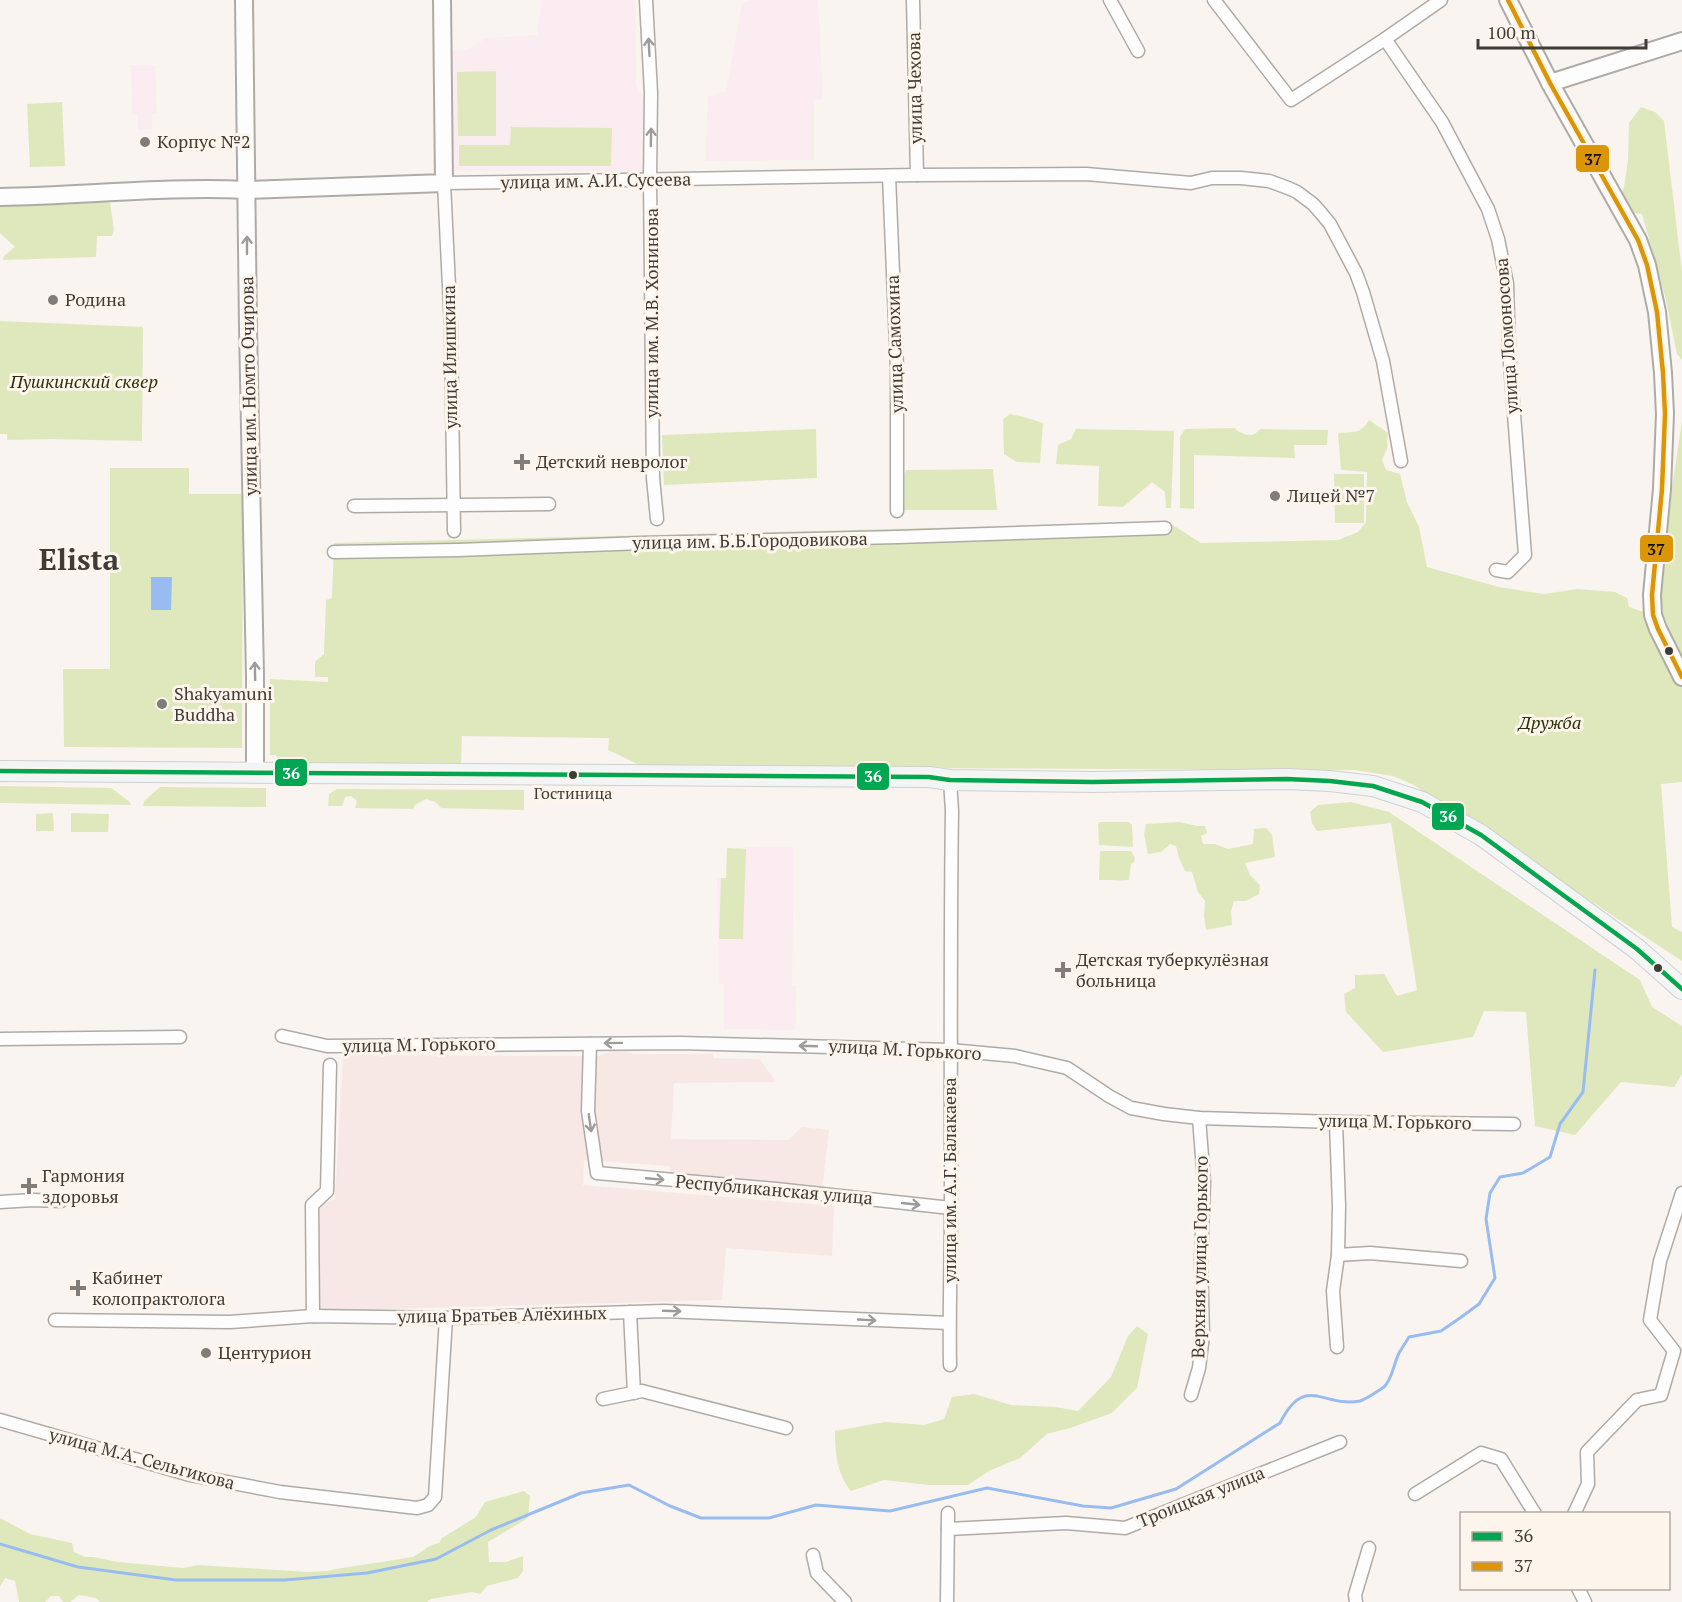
<svg xmlns="http://www.w3.org/2000/svg" width="1682" height="1602" font-family="'PT Serif',serif">
  <style>
    .commercial { fill: #f7e8e6 }
    .education { fill: #fbecf1 }
    .green { fill: #dfe8bc }
    .water { fill: #99bcf0 }
    .lines { fill: none; stroke-linecap: round; stroke-linejoin: round }
    .stream { stroke: #99bcf0; stroke-width: 3 }
    .street-casing { stroke: #aeaba7; stroke-width: 15 }
    .secondary-casing { stroke: #aeaba7; stroke-width: 20 }
    .primary-casing { stroke: #d2d0ce; stroke-width: 22 }
    .street { stroke: #fefdfd; stroke-width: 12 }
    .secondary { stroke: #fefdfd; stroke-width: 16 }
    .primary { stroke: #f2f5f6; stroke-width: 20 }
    .bus-1-casing { stroke: #fdf5eb; stroke-width: 9 }
    .bus-2-casing { stroke: #fdf5eb; stroke-width: 9 }
    .bus-1 { stroke: #00a651; stroke-width: 4.5 }
    .bus-2 { stroke: #db9608; stroke-width: 4.5 }
    .oneway { stroke: #9e9c9a }
    .poi-dot { fill: #807c78; stroke: #fdf5eb; stroke-width: 2 }
    .bus-dot { fill: #3f3c38; stroke: #fdf5eb; stroke-width: 2 }
    .labels { text-anchor: middle; stroke-width: 6; stroke-linejoin: round; paint-order: stroke }
    .bus-label { font-size: 16px; fill: #3f3c38; stroke: #fdf5eb }
    .street-label { font-size: 18px; fill: #3f3c38; stroke: #fdf5eb }
    .poi-label { font-size: 18px; fill: #3f3c38; stroke: #fdf5eb; text-anchor: start }
    .park-label { font-size: 18px; font-style: italic; fill: #283107; stroke: #fdf5eb }
    .town-label { font-size: 30px; font-weight: bold; fill: #3f3c38; stroke: #fdf5eb }
    .line-badge { stroke: #fdf5eb; stroke-width: 2 }
    .badge-label { font-size: 16px; text-anchor: middle; font-weight: bold; fill: #fff }
    .pale-badge-label { font-size: 16px; text-anchor: middle; font-weight: bold; fill: #111 }
  </style>
  <rect width="100%" height="100%" fill="#f9f4ef"/>
  <path class="commercial" d="M621,1049L633,1054H713V1058L760,1059L776,1082L674,1083L671,1139L788,1140L802,1127L829,1130L822,1190L671,1176L669,1166L584,1160L583,1185L834,1206L832,1256L726,1248L722,1300L319,1311V1205L335,1199L343,1055L597,1056Z"/>
  <g class="education">
    <path d="M542,0H635L636,85L644,98L642,171H454L450,51L468,50L486,38L537,35Z"/>
    <path d="M752,0H818L823,99L814,100V160L705,161L708,96L726,91L742,3Z"/>
    <path d="M131,65H155L157,113L152,114V129L138,130V114H132Z"/>
    <path d="M762,847H794L792,985L796,986L795,1030L724,1029V985L719,984L717,878H726L727,848Z"/>
  </g>
  <g class="green">
    <path d="M496,71V136H458L457,72Z"/>
    <path d="M62,102L65,166L30,167L27,104Z"/>
    <path d="M1641,107L1655,112L1664,121L1682,272V360L1677,354L1665,296L1642,214L1630,213L1619,197L1624,187L1628,160L1629,123Z"/>
    <path d="M511,127L612,128L611,166H459V145H510Z"/>
    <path d="M101,199L110,203L114,230L112,236H97L96,257L3,260L4,256L15,247L0,233V203Z"/>
    <path d="M0,321L143,327L142,441L49,439L7,440V434H0Z"/>
    <path d="M1010,414L1024,417L1043,423L1040,463L1017,462L1004,454L1003,419Z"/>
    <path d="M1369,420L1388,433L1387,449L1382,460L1386,470L1400,474L1407,502L1419,527L1427,567L1499,587L1544,594L1577,589L1615,592L1627,598L1629,607L1653,615L1682,421V782L1661,784L1672,927L1682,932V961L1412,784L1393,776L1354,770L644,767L608,750L609,738L462,736L461,764L445,763V766H285L279,762L276,755H270V679L328,682V677H315V662L324,654L326,600L332,598L334,543L1168,522L1201,543L1338,540L1358,532L1366,522L1367,472L1341,470L1338,433C1354,432 1361,434 1369,420Z"/>
    <path d="M1234,428C1243,435 1253,439 1260,429L1328,430L1327,445H1294L1295,458L1194,455V509L1180,508V437L1185,429Z"/>
    <path d="M816,429L817,478L664,485L662,435Z"/>
    <path d="M1076,429L1174,431L1171,508H1166L1165,492L1152,482L1123,507L1098,506L1099,466L1056,464L1058,445L1071,439Z"/>
    <path d="M110,468H189V494H243L242,748L64,747L63,669H110Z"/>
    <path d="M993,469L997,510H902V476L907,470Z"/>
    <path d="M1334,474H1364V523H1335Z"/>
    <path d="M0,786L111,788L130,802L131,805L0,803Z"/>
    <path d="M160,787L266,788V807L143,806L144,801Z"/>
    <path d="M337,789L524,790V810L441,808L436,802L426,799L415,805L413,809L355,808L357,801L351,796L345,797L342,806H328L329,794Z"/>
    <path d="M1351,802L1389,812L1640,980L1652,1007L1682,1026V1074L1674,1087L1621,1082L1575,1135L1535,1126L1526,1012L1484,1011L1473,1037L1383,1052L1346,1012L1344,994L1355,988V975L1384,974L1397,996L1417,990L1391,823L1317,831L1312,823L1310,812L1318,805Z"/>
    <path d="M53,813L54,831H36V814Z"/>
    <path d="M71,813L109,814L108,832H71Z"/>
    <path d="M1100,822H1129L1132,825L1133,847L1099,845L1098,824Z"/>
    <path d="M1179,822L1197,826H1205L1207,833L1201,836L1203,844H1215L1228,849L1253,844L1254,829L1266,828L1272,835L1275,857L1245,863L1250,875L1260,885L1259,894L1246,901H1234L1231,911L1232,925L1206,930L1204,916L1205,901L1198,892L1192,872L1185,871L1179,858L1176,846L1170,844L1161,852L1148,854L1144,834L1146,824Z"/>
    <path d="M727,848L746,849L743,939H719L721,878H726Z"/>
    <path d="M1100,851H1131L1135,858L1134,862L1131,864L1129,880C1119,881 1110,880 1099,880Z"/>
    <path d="M1137,1326L1148,1334L1137,1388L1112,1413L1070,1428L1047,1434L1020,1458L989,1471L968,1485H929L884,1480L851,1491C837,1474 835,1453 835,1431L885,1422L924,1425L944,1419L952,1397L974,1394L1011,1405L1056,1407L1078,1411L1111,1377L1128,1336Z"/>
    <path d="M524,1491L530,1496L528,1518L488,1542L489,1562H506L523,1556V1571L518,1578L487,1586L480,1594L472,1592L431,1599L427,1602H100L96,1598L79,1595L70,1602H63L59,1596H51L45,1602H19L15,1581L5,1578L0,1587V1518L30,1534L72,1543L74,1552L85,1557H93L118,1562L183,1568L198,1565L307,1572L328,1571L336,1569L413,1557C422,1552 429,1544 439,1543L442,1538L476,1517L485,1502Z"/>
  </g>
  <path class="water" d="M151,577H172L171,610H151Z"/>
  <g class="lines">
    <path class="stream" d="M0,1544L78,1567L176,1580H285L367,1573L436,1559L491,1530L542,1509L581,1493L629,1485L670,1506L701,1518H769L816,1505L890,1511L987,1488L1083,1506L1111,1508L1176,1489L1280,1423C1305,1373 1323,1408 1360,1401C1367,1399 1378,1391 1384,1387C1392,1380 1394,1363 1399,1353C1402,1348 1406,1342 1409,1337L1441,1331L1460,1318L1479,1304L1495,1278L1486,1219L1490,1193L1500,1177L1523,1173L1550,1157L1560,1124L1583,1092L1595,970"/>
    <defs>
      <g id="street">
        <path d="M646,0L651,93L650,180L653,478L657,519"/>
        <path d="M913,0L917,175"/>
        <path d="M1110,0L1138,51"/>
        <path d="M1214,0L1291,100L1385,39L1441,0"/>
        <path d="M1385,39L1442,122L1488,209L1498,239L1507,284L1509,350L1525,555L1508,572L1496,570"/>
        <path d="M889,176L897,369V511"/>
        <path d="M354,506L549,504"/>
        <path d="M454,531L451,328L444,183L917,175L1086,174L1191,183L1212,178H1241L1269,181L1288,188L1297,192L1313,204L1321,213L1330,224L1356,273L1363,292L1383,361L1401,461"/>
        <path d="M334,552L458,550L644,543L898,537L1165,528"/>
        <path d="M950,780L952,811C950,943 951,1074 951,1206C951,1259 949,1312 950,1365"/>
        <path d="M282,1036L327,1046L680,1043L950,1050L1015,1056L1067,1068L1109,1096L1131,1108L1164,1114L1199,1118L1336,1122L1514,1124"/>
        <path d="M0,1039L180,1037"/>
        <path d="M590,1044L588,1111L597,1173L776,1189L951,1208"/>
        <path d="M1336,1122L1339,1206L1338,1255L1333,1291L1337,1347"/>
        <path d="M0,1202L33,1200L61,1201"/>
        <path d="M1338,1255L1370,1253L1461,1261"/>
        <path d="M630,1312L634,1393"/>
        <path d="M313,1316L312,1205L327,1191L330,1065"/>
        <path d="M55,1320L230,1322L313,1316L446,1318L664,1311L949,1323"/>
        <path d="M1191,1395L1199,1368L1203,1335L1201,1259L1204,1182L1199,1118"/>
        <path d="M603,1399L642,1391L786,1428"/>
        <path d="M0,1420L190,1475L280,1492L417,1508L428,1505L435,1497L446,1318"/>
        <path d="M1415,1494L1481,1453L1501,1459L1535,1514"/>
        <path d="M1574,1514L1588,1484L1587,1452L1637,1400L1661,1395L1674,1351L1650,1320L1660,1261L1682,1193"/>
        <path d="M948,1529L1066,1523L1125,1528L1340,1442"/>
        <path d="M813,1555L817,1573L845,1602"/>
        <path d="M1578,1588L1585,1602"/>
        <path d="M947,1602L948,1513"/>
        <path d="M1356,1602L1355,1595L1369,1548"/>
      </g>
      <g id="secondary">
        <path d="M244,0L248,328L255,676V772"/>
        <path d="M1508,0L1550,83L1638,240L1647,265L1657,312L1663,373L1665,414L1662,489L1652,595L1653,615L1658,629L1682,677"/>
        <path d="M1550,83L1682,41"/>
        <path d="M0,197C82,196 165,186 247,190L444,183L442,0"/>
      </g>
      <path id="primary" d="M0,771L929,777L950,780L1093,782L1287,779L1330,781L1373,786L1422,802L1481,835L1637,949L1682,989"/>
    </defs>
    <use href="#street" class="street-casing"/>
    <use href="#secondary" class="secondary-casing"/>
    <use href="#primary" class="primary-casing"/>
    <use href="#street" class="street"/>
    <use href="#secondary" class="secondary"/>
    <use href="#primary" class="primary"/>
    <defs>
      <path id="bus-1" d="M0,771L929,777L950,780L1093,782L1287,779L1330,781L1373,786L1422,802L1481,835L1637,949L1682,989"/>
      <path id="bus-2" d="M1508,0L1550,83L1638,240L1647,265L1657,312L1663,373L1665,414L1662,489L1652,595L1653,615L1658,629L1682,677"/>
    </defs>
    <use href="#bus-1" class="bus-1-casing"/>
    <use href="#bus-2" class="bus-2-casing"/>
    <use href="#bus-1" class="bus-1"/>
    <use href="#bus-2" class="bus-2"/>
  </g>
  <defs><path id="oneway-shaft" d="M-6 0H5M1.5-3L5.5 0L1.5 3" fill="none" stroke-width="1.6" stroke-linecap="round" stroke-linejoin="round" transform="scale(1.5)"/></defs>
  <g class="oneway">
    <use href="#oneway-shaft" transform="translate(649 47) rotate(-93)"/>
    <use href="#oneway-shaft" transform="translate(651 137) rotate(-89)"/>
    <use href="#oneway-shaft" transform="translate(247 245) rotate(-90)"/>
    <use href="#oneway-shaft" transform="translate(255 671) rotate(-91)"/>
    <use href="#oneway-shaft" transform="translate(613 1043) rotate(179)"/>
    <use href="#oneway-shaft" transform="translate(808 1046) rotate(-178)"/>
    <use href="#oneway-shaft" transform="translate(590 1123) rotate(82)"/>
    <use href="#oneway-shaft" transform="translate(655 1179) rotate(5)"/>
    <use href="#oneway-shaft" transform="translate(911 1204) rotate(6)"/>
    <use href="#oneway-shaft" transform="translate(672 1311) rotate(2)"/>
    <use href="#oneway-shaft" transform="translate(867 1320) rotate(3)"/>
  </g>
  <g class="poi-dot">
    <circle cx="145" cy="142" r="6"/>
    <circle cx="53" cy="300" r="6"/>
    <path d="M519 453h6v6h6v6h-6v6h-6v-6h-6v-6h6z"/>
    <circle cx="1275" cy="496" r="6"/>
    <circle cx="162" cy="704" r="6"/>
    <path d="M1060 961h6v6h6v6h-6v6h-6v-6h-6v-6h6z"/>
    <path d="M26 1177h6v6h6v6h-6v6h-6v-6h-6v-6h6z"/>
    <path d="M75 1279h6v6h6v6h-6v6h-6v-6h-6v-6h6z"/>
    <circle cx="206" cy="1353" r="6"/>
  </g>
  <g class="bus-dot">
    <circle cx="1669" cy="651" r="5"/>
    <circle cx="573" cy="775" r="5"/>
    <circle cx="1658" cy="968" r="5"/>
  </g>
  <g class="labels">
    <g class="bus-label">
      <text x="573" y="799">Гостиница</text>
    </g>
    <g class="street-label">
      <text transform="translate(915 88) rotate(-91)" y="6">улица Чехова</text>
      <text transform="translate(596 181) rotate(-1)" y="6">улица им. А.И. Сусеева</text>
      <text transform="translate(652 313) rotate(-90)" y="6">улица им. М.В. Хонинова</text>
      <text transform="translate(1507 336) rotate(-94)" y="6">улица Ломоносова</text>
      <text transform="translate(895 344) rotate(-92)" y="6">улица Самохина</text>
      <text transform="translate(450 357) rotate(-91)" y="6">улица Илишкина</text>
      <text transform="translate(249 386) rotate(-91)" y="6">улица им. Номто Очирова</text>
      <text transform="translate(750 541) rotate(-1)" y="6">улица им. Б.Б.Городовикова</text>
      <text transform="translate(419 1045) rotate(-1)" y="6">улица М. Горького</text>
      <text transform="translate(905 1050) rotate(3)" y="6">улица М. Горького</text>
      <text transform="translate(1395 1122) rotate(1)" y="6">улица М. Горького</text>
      <text transform="translate(950 1180) rotate(-90)" y="6">улица им. А.Г. Балакаева</text>
      <text transform="translate(774 1190) rotate(5)" y="6">Республиканская улица</text>
      <text transform="translate(1200 1257) rotate(-89)" y="6">Верхняя улица Горького</text>
      <text transform="translate(502 1315) rotate(-1)" y="6">улица Братьев Алёхиных</text>
      <text transform="translate(142 1459) rotate(15)" y="6">улица М.А. Сельгикова</text>
      <text transform="translate(1201 1497) rotate(-22)" y="6">Троицкая улица</text>
    </g>
    <g class="poi-label">
      <text x="157" y="148">Корпус №2</text>
      <text x="65" y="306">Родина</text>
      <text x="536" y="468">Детский невролог</text>
      <text x="1287" y="502">Лицей №7</text>
      <text x="174" y="700">Shakyamuni<tspan x="174" dy="21">Buddha</tspan></text>
      <text x="1076" y="966">Детская туберкулёзная<tspan x="1076" dy="21">больница</tspan></text>
      <text x="42" y="1182">Гармония<tspan x="42" dy="21">здоровья</tspan></text>
      <text x="92" y="1284">Кабинет<tspan x="92" dy="21">колопрактолога</tspan></text>
      <text x="218" y="1359">Центурион</text>
    </g>
    <g class="park-label">
      <text x="84" y="388">Пушкинский сквер</text>
      <text x="1550" y="729">Дружба</text>
    </g>
    <g class="town-label">
      <text x="79" y="570">Elista</text>
    </g>
  </g>
  <g class="line-badge">
    <rect x="1575" y="144" width="35" height="29" rx="6" fill="#db9608"/>
    <rect x="1639" y="534" width="35" height="29" rx="6" fill="#db9608"/>
    <rect x="274" y="758" width="34" height="29" rx="6" fill="#00a651"/>
    <rect x="856" y="762" width="34" height="29" rx="6" fill="#00a651"/>
    <rect x="1431" y="802" width="34" height="29" rx="6" fill="#00a651"/>
  </g>
  <g class="badge-label">
    <text x="291" y="779">36</text>
    <text x="873" y="782">36</text>
    <text x="1448" y="822">36</text>
  </g>
  <g class="pale-badge-label">
    <text x="1593" y="165">37</text>
    <text x="1656" y="555">37</text>
  </g>
  <rect x="1460" y="1512" width="210" height="78" fill="#fdf5eb" stroke="#b1aba3" stroke-width="1.5"/>
  <rect x="1472" y="1532" width="30" height="9" fill="#00a651" stroke="#b1aba3" stroke-width="1.5"/>
  <text x="1514" y="1542" font-size="18" fill="#3f3c38">36</text>
  <rect x="1472" y="1562" width="30" height="9" fill="#db9608" stroke="#b1aba3" stroke-width="1.5"/>
  <text x="1514" y="1572" font-size="18" fill="#3f3c38">37</text>
  <path d="M1478 39v9h168v-9" fill="none" stroke="#3f3c38" stroke-width="3"/>
  <text x="1487" y="39" font-size="18" fill="#3f3c38" stroke="#fdf5eb" stroke-width="4.5" paint-order="stroke">100 m</text>
</svg>
